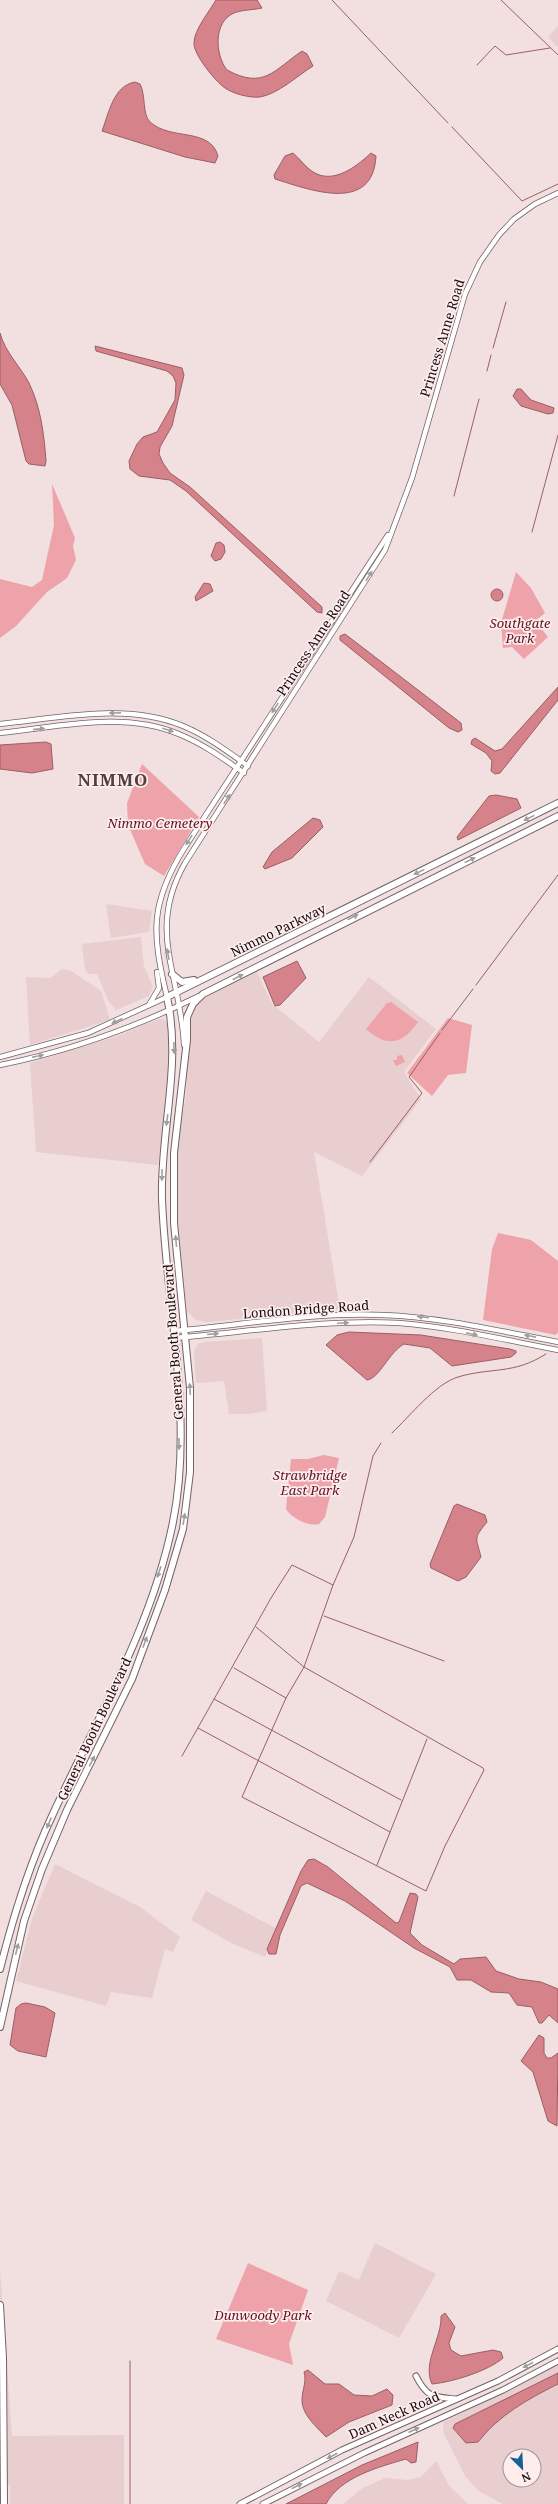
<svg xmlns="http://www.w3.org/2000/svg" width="558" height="2504" font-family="'Noto Serif',serif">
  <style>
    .built { fill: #e8cecf; fill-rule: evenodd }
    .green { fill: #eda3a9 }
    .water { fill: #d5828a; stroke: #9a5f64 }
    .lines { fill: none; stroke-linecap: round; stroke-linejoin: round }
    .stream { stroke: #9a5f64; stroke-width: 1 }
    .secondary-casing { stroke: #736364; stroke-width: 6 }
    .primary-casing { stroke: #736364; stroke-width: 7 }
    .highway-casing { stroke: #736364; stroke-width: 8 }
    .secondary { stroke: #fff; stroke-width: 4.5 }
    .primary { stroke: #fff; stroke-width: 5 }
    .highway { stroke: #fff; stroke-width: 6 }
    .oneway { fill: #a09e9e }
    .labels { text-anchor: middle; stroke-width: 3.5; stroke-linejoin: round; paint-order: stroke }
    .street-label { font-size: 13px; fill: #120d0d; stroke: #ffeced }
    .park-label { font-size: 13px; font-style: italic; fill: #5d1322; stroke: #ffeced }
    .district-label { font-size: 17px; font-weight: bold; letter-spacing: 1px; fill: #4e4041; stroke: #ffeced }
  </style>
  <rect width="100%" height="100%" fill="#f2dfe0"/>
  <g class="built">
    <path d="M558,26V47L548,37Z"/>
    <path d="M106,904L152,911L149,932L111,938Z"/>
    <path d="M141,937L144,966L153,987L149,996L116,1010L108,1000L97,974H88L85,969L82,944Z"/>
    <path d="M62,969L71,971L101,991L110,1020L30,1045L26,977L50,978Z"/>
    <path d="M257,972L272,1004L319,1042L369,977L436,1029L404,1072L421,1099L362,1176L314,1152L340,1310L207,1322L196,1320L187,1311L176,1200V1147L186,1096L189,1021L193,1009L202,998Z"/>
    <path d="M159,1019H164L169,1025L170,1079L158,1165L36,1152L30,1063L117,1036Z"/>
    <path d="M262,1338L267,1411L249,1414H229L224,1381L196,1383L194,1350L198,1344L205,1342Z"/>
    <path d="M55,1864L140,1907L180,1937L173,1952L165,1949L152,1998L111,1992L106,2006L16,1981L32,1919Z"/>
    <path d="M206,1891L277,1929L265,1957L231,1943L191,1920Z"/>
    <path d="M375,2243L436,2274L399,2338L326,2301L339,2271L359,2280Z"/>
    <path d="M0,2270L12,2436L124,2435V2504H10V2485H0Z"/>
    <path d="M558,2365V2504H503L480,2492L465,2476L443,2432L444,2422ZM510,2456H534V2480H510Z"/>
    <path d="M436,2461L449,2486L468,2504H343L361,2489L385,2478L408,2480L421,2477Z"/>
  </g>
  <g class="green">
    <path d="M52,484L75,538L73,546L76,560L67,578L47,592L16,626L0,638V579L32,587L42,580L54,525Z"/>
    <path d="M516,572L531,588L545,613L535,621L548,637L524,659L512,647L503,648L501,623Z"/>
    <path d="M142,764L199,817L164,876L145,864L128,825L127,803Z"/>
    <path d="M391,1002L418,1022C403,1044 387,1048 366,1029L387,1003Z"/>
    <path d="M448,1018L472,1025L466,1073L448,1075L432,1096L407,1073Z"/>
    <path d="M402,1055L405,1062L396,1066L393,1060H397V1056Z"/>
    <path d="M498,1233L531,1240L558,1261V1332L556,1335L483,1320L492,1249Z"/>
    <path d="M324,1455L339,1458L325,1517L319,1524C309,1527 291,1518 286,1509L291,1459H308Z"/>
    <path d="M248,2263L308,2290L289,2344L293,2365L216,2339Z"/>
  </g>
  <g class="water">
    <path d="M216,0H257L262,8C253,10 241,10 234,13C213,22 215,55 227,70C264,90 274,70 302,51L307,54L313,66C297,76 278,94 260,97C249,98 234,94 225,88C216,82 193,54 194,43C194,30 209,12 216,0Z"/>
    <path d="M135,82L140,84C146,95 142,114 150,122C171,141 210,127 218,156L215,163L185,157L102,131C109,113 113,86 135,82Z"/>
    <path d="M293,153C299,158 303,164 309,169C330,187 355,168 371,153L376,156C373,214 310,190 275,179L274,175L285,156Z"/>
    <path d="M0,333C5,352 20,366 29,383C41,408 44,434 46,461L45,466L29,464L26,461L12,405L0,384Z"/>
    <path d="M95,346L182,368L184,375L172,426L160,447L159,454L163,463L170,473L190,487L322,607V613L317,612L186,491L170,480L139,476L130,469L129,461L137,444L143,437L157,432L175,400L176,383L173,376L167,371L96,351Z"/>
    <path d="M517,389H521L531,400L554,408L553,413L548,414L521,406L513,396Z"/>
    <path d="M220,542L224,545L225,552L221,559L215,561L211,556L216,543Z"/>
    <path d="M204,583L210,584L213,591L196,601L195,597Z"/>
    <circle cx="497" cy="595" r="6"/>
    <path d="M345,634L461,723L462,730L458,732L449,728L340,640V636Z"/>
    <path d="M558,687V700L500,773L495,774L491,771L492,761L486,753L471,744L472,740L475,738L495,751L502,749Z"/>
    <path d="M46,742L51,744L53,769L32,773L0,769V745Z"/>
    <path d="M496,795L517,799L521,808L458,840L457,837L489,796Z"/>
    <path d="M313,818L320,820L323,827L292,858L265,869L263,867L272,852Z"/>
    <path d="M297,961L306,978L280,1005L275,1006L263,977Z"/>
    <path d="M349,1332L421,1335L510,1349L516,1351V1353L511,1357L452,1366L430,1348L404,1344C389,1352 379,1379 367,1380L326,1345L337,1335Z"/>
    <path d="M457,1504L485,1515L487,1522C473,1539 476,1537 481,1557L466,1577L458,1581L431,1568L430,1564L454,1506Z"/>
    <path d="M314,1859L328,1867L396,1923L399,1922L410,1893L416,1894L418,1897L410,1933L422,1945L454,1964L460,1959L486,1957L496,1971L519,1979L541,1982L558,1989V2023L549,2015L542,2023H539L532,2007L517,2005L509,1993L491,1992L471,1980H457L450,1967L414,1948L345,1901L307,1883L301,1886L280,1935L276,1954H269L267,1949L301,1871L308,1860Z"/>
    <path d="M26,2003L45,2007L55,2013L46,2057L18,2051L10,2045L16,2008L21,2004Z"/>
    <path d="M539,2035L544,2038V2053L547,2058H551L558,2053L557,2126L548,2121L533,2072L521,2061Z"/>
    <path d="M445,2313L455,2327L449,2343L451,2350L461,2356L493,2350L501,2352L503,2358C488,2371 453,2382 432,2384C422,2363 442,2338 441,2316Z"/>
    <path d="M308,2370L325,2384H339L354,2395L372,2396L387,2389L393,2395L392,2405L349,2422L326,2437C317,2427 302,2415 302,2400C302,2390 307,2382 304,2372Z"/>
    <path d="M558,2373V2384C528,2399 499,2415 478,2442L466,2443L453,2428L455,2424Z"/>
    <path d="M418,2442L416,2462L411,2463L406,2459C379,2467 340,2477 326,2504H286L362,2465Z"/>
  </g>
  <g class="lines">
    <g class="stream">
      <path d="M332,0L448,123"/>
      <path d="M501,0L558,55"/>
      <path d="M477,65L495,46L506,55L550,48"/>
      <path d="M452,127L522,201L558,184"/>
      <path d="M493,348L506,302"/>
      <path d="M487,371L491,355"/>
      <path d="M454,496L479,399"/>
      <path d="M532,532L558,435"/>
      <path d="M476,985L558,875"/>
      <path d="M442,1030L473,989"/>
      <path d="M370,1162L422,1093L409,1077L440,1033"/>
      <path d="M392,1433C410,1416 435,1384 458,1377C491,1367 513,1375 546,1354"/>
      <path d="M324,1616L444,1661"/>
      <path d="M256,1627L304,1667L483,1768L484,1770L445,1846L426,1891L242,1797L286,1698L304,1667L333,1585L354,1537L373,1456L381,1443"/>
      <path d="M234,1668L286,1698"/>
      <path d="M214,1699L401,1800"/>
      <path d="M198,1728L390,1832"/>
      <path d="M182,1756L271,1598L292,1565L333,1585"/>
      <path d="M377,1865L427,1739"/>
      <path d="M130,2504V2361"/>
    </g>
    <defs>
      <g id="secondary">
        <path d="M0,724C60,718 126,702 183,726C207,736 227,751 248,766"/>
        <path d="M0,733C59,727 124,710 181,735C203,744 224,759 244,773"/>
        <path d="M149,1005L159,988L157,972"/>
        <path d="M184,1045C181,975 146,931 185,863L385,550L412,478L465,294L480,262L499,235L514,219L535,204L558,193"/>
        <path d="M0,1057L88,1033L167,997C152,934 149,904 185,847L388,535"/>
        <path d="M0,1065C70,1051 136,1027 199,996"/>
        <path d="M174,1331C243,1325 313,1312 382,1315C441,1317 500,1331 558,1342"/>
        <path d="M174,1338C249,1332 324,1319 399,1323C452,1327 505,1340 558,1350"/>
      </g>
      <g id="primary">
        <path d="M416,2376C427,2398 434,2397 456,2399"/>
        <path d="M240,2504L342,2450L498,2381L558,2349"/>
        <path d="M263,2504L364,2453L503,2390L558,2361"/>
      </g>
      <g id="highway">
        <path d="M172,974L182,982L194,980"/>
        <path d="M0,1969C13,1917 29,1865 52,1816C96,1720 152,1627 173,1522C194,1417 166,1305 162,1199C160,1131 182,1065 167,997L558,803"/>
        <path d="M0,2027L24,1921L42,1869L67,1810L132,1679L165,1590L183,1529L190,1472V1388L174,1223V1153L187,1040V1017L193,1004L203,994L558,816"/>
        <path d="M0,2305L3,2358L4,2504"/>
      </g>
    </defs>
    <use href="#secondary" class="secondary-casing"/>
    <use href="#primary" class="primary-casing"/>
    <use href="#highway" class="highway-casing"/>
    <use href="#secondary" class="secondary"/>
    <use href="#primary" class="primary"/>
    <use href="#highway" class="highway"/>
  </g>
  <defs><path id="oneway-solid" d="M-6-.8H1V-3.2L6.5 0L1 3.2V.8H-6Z"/></defs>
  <g class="oneway">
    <use href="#oneway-solid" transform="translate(369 576) rotate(-58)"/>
    <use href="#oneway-solid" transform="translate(275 708) rotate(123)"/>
    <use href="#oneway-solid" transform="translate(115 713) rotate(179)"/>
    <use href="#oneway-solid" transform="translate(39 729) rotate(-6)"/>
    <use href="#oneway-solid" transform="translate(168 730) rotate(18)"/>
    <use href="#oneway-solid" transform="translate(227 799) rotate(-57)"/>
    <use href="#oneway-solid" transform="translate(529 818) rotate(154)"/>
    <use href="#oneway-solid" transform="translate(189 840) rotate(123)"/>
    <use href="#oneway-solid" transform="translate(470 860) rotate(-26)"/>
    <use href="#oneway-solid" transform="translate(419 872) rotate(154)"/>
    <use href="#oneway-solid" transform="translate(353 917) rotate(-27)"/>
    <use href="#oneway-solid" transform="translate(168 954) rotate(-100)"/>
    <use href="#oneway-solid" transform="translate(238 977) rotate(-27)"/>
    <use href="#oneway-solid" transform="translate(117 1021) rotate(155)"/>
    <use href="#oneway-solid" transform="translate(174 1048) rotate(88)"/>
    <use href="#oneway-solid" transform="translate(38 1056) rotate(-13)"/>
    <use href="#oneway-solid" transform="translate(167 1120) rotate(98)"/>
    <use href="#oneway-solid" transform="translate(162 1175) rotate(91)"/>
    <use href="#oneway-solid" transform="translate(176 1241) rotate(-95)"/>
    <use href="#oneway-solid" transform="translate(423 1317) rotate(-173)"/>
    <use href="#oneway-solid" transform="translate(343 1323) rotate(-3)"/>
    <use href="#oneway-solid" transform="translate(213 1334) rotate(-5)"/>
    <use href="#oneway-solid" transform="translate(472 1334) rotate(11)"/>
    <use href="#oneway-solid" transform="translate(530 1336) rotate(-169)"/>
    <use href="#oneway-solid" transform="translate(190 1389) rotate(-93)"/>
    <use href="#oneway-solid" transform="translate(179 1444) rotate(90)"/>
    <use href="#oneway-solid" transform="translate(184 1519) rotate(-81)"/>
    <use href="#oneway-solid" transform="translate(159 1572) rotate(109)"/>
    <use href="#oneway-solid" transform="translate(145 1642) rotate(-70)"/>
    <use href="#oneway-solid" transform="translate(92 1761) rotate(-63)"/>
    <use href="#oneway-solid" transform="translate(49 1823) rotate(113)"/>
    <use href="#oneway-solid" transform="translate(17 1949) rotate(-76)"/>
    <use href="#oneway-solid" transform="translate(528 2365) rotate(152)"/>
    <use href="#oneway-solid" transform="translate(414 2430) rotate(-24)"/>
    <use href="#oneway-solid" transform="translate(332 2456) rotate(152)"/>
    <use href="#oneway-solid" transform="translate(297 2486) rotate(-27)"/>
  </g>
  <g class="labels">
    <g class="street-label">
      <text transform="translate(442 338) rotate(-73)" y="5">Princess Anne Road</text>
      <text transform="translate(313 643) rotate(-57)" y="5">Princess Anne Road</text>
      <text transform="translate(278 930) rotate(-26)" y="5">Nimmo Parkway</text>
      <text transform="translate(306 1309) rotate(-4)" y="5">London Bridge Road</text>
      <text transform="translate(173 1342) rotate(-94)" y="5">General Booth Boulevard</text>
      <text transform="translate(94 1729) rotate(-65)" y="5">General Booth Boulevard</text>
      <text transform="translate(394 2415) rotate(-24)" y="5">Dam Neck Road</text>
    </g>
    <g class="park-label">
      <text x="520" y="628">Southgate<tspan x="520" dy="15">Park</tspan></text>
      <text x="160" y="828">Nimmo Cemetery</text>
      <text x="310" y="1480">Strawbridge<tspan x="310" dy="15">East Park</tspan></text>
      <text x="263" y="2320">Dunwoody Park</text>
    </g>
    <g class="district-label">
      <text x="113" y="786">NIMMO</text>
    </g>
  </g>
  <g transform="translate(522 2468) rotate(156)"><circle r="19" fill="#ffeced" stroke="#a09393"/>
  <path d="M0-3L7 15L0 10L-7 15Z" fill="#136294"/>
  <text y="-6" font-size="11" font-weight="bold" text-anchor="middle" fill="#120d0d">N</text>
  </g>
</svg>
